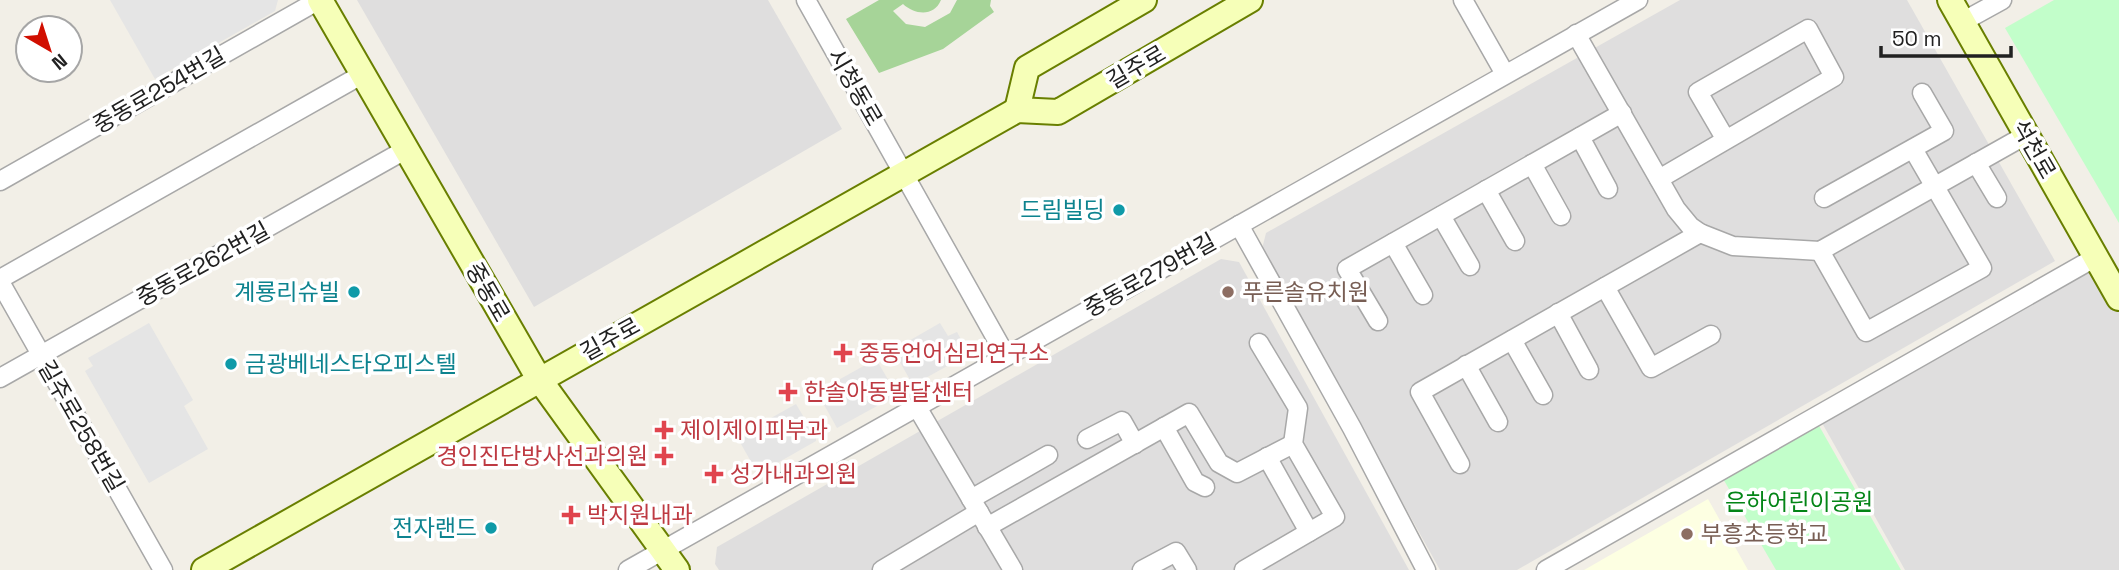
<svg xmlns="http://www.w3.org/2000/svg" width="2119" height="570" font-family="'Space Grotesk','Noto Sans KR',sans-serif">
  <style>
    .residential { fill: #dfdede }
    .education { fill: #fdffe2 }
    .forest { fill: #a6d498 }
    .park { fill: #c2feca }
    .parking { fill: #e5e5e5 }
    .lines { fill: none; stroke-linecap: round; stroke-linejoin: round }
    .street-casing { stroke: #a8a8a8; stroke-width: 21 }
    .secondary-casing { stroke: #697f00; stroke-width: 28 }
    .street { stroke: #fff; stroke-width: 18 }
    .secondary { stroke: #f6ffb8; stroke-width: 24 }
    .culture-dot { fill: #0f9aa8; stroke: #fff; stroke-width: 2.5 }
    .education-dot { fill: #8d6e63; stroke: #fff; stroke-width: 2.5 }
    .health-dot { fill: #e0444e; stroke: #fff; stroke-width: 2.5 }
    .labels { text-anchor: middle; stroke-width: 7; stroke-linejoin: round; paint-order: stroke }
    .street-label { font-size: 23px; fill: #212121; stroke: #fff }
    .culture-label { font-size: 23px; fill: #0d838f; stroke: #fff; text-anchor: end }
    .education-label { font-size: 23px; fill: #785e54; stroke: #fff; text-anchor: start }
    .health-label { font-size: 23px; fill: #be3a42; stroke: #fff; text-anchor: start }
    .park-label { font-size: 23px; fill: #048517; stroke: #fff }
  </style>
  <rect width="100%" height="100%" fill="#f2efe7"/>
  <g class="residential">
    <path d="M357,0H768L842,129L534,307Z"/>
    <path d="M1680,0H1907L2055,261L1517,570H1440L1262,249L1266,233Z"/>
    <path d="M2096,257L2119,298V570H1905L1817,414Z"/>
    <path d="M1221,259L1239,262L1409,570H719L715,564L717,547Z"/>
  </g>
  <path class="education" d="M1708,499L1748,570H1584Z"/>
  <path class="forest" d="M879,0H941C934,17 915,15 903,4L893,11L906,24L925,27L950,13L957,0H991L990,6L994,12L943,49L879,73L846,19Z"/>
  <g class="park">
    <path d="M2054,0H2119V223L2005,28Z"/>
    <path d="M1818,424L1901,570H1776L1722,477Z"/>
  </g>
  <g class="parking">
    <path d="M110,0H278L275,11L155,79Z"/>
    <path d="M149,323L193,400L184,406L208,449L149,483L85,371L93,366L88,358Z"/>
    <path d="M940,323L948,336L957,332L969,354L913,385L893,350Z"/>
    <path d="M876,359L897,395L837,428L817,392Z"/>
    <path d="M796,404L816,438V441L758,474L737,437Z"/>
  </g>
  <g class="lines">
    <defs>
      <g id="street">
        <path d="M806,0L1006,356"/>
        <path d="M1463,0L1505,74"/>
        <path d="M1962,22L2002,0"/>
        <path d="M1576,34L1676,209L1690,226L1700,233L1733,246L1820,251L2026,135"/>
        <path d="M1580,137L1608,189"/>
        <path d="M1976,163L1997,198"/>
        <path d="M1532,164L1561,216"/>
        <path d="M1659,179L1834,77L1808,29L1698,92L1726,140"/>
        <path d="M0,181L319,0"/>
        <path d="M1486,190L1515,241"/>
        <path d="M1824,198L1944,131L1922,93"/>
        <path d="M1441,216L1470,266"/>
        <path d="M1239,225L1352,428L1426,570"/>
        <path d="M1393,243L1423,295"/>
        <path d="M1820,251L1866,332L1982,268L1913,149"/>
        <path d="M0,279L363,74"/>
        <path d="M0,282L163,570"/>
        <path d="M1605,287L1651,368L1711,335"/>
        <path d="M1558,313L1589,370"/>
        <path d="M1378,321L1347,269L1622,113"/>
        <path d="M1512,340L1543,395"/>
        <path d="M1466,365L1498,422"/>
        <path d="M0,378L405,150"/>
        <path d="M917,407L1013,570"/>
        <path d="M1164,427L1195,482L1205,487"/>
        <path d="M1087,439L1122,421L1135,444"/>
        <path d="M1267,457L1309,532"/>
        <path d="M1460,464L1420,392L1700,233"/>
        <path d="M971,499L1048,455"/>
        <path d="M987,527L1189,413L1219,463L1237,473L1293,444"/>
        <path d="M628,570L1638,0"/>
        <path d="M882,570L979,512"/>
        <path d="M1142,570L1176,552L1187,570"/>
        <path d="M1244,570L1335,517L1293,444L1298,408L1259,343"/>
        <path d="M1546,570L2096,257"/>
      </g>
      <g id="secondary">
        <path d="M320,0L539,379L677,570"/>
        <path d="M1950,0L2119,298"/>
        <path d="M1017,110L1027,68L1144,0"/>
        <path d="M204,570L1017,110L1058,112L1250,0"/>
      </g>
    </defs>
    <use href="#street" class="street-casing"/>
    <use href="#secondary" class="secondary-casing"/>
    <use href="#street" class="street"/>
    <use href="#secondary" class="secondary"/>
  </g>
  <g class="culture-dot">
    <circle cx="1119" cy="210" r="7"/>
    <circle cx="354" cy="292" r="7"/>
    <circle cx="231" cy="364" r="7"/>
    <circle cx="491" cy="528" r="7"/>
  </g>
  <g class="education-dot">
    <circle cx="1228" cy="292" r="7"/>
    <circle cx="1687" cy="534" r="7"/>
  </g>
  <g class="health-dot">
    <path d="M839.5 342.5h7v7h7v7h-7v7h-7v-7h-7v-7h7z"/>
    <path d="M784.5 381.5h7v7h7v7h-7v7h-7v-7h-7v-7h7z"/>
    <path d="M660.5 419.5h7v7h7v7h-7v7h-7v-7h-7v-7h7z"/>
    <path d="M660.5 445.5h7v7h7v7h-7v7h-7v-7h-7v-7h7z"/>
    <path d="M710.5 463.5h7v7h7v7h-7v7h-7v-7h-7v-7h7z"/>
    <path d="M567.5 504.5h7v7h7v7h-7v7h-7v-7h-7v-7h7z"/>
  </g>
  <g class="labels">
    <g class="street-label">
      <text transform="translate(1136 67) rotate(-30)" y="8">길주로</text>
      <text transform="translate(855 87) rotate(60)" y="8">시청동로</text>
      <text transform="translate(159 90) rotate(-30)" y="8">중동로254번길</text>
      <text transform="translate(2034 149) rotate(60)" y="8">석천로</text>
      <text transform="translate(203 264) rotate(-29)" y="8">중동로262번길</text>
      <text transform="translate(1150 275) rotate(-29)" y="8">중동로279번길</text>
      <text transform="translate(488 292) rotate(60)" y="8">중동로</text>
      <text transform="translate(610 339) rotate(-29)" y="8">길주로</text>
      <text transform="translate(81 426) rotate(60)" y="8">길주로258번길</text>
    </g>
    <g class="culture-label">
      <text x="1105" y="218">드림빌딩</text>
      <text x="340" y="300">계룡리슈빌</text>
      <text x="245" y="372" text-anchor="start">금광베네스타오피스텔</text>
      <text x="477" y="536">전자랜드</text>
    </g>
    <g class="education-label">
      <text x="1242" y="300">푸른솔유치원</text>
      <text x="1701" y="542">부흥초등학교</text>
    </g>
    <g class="health-label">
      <text x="859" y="361">중동언어심리연구소</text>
      <text x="804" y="400">한솔아동발달센터</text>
      <text x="680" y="438">제이제이피부과</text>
      <text x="648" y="464" text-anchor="end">경인진단방사선과의원</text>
      <text x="730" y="482">성가내과의원</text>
      <text x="587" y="523">박지원내과</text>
    </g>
    <g class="park-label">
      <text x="1799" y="510">은하어린이공원</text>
    </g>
  </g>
  <g transform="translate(49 49) rotate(141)"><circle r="33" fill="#ffffff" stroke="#a6a6a6" stroke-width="2"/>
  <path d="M0-5L12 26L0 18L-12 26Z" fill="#d10e00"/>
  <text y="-10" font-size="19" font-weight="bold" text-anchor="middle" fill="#212121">N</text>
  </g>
  <path d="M1881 46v10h130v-10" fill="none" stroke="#212121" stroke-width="3.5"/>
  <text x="1892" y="46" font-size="21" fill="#212121" stroke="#ffffff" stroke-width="5" paint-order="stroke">50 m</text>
</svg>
